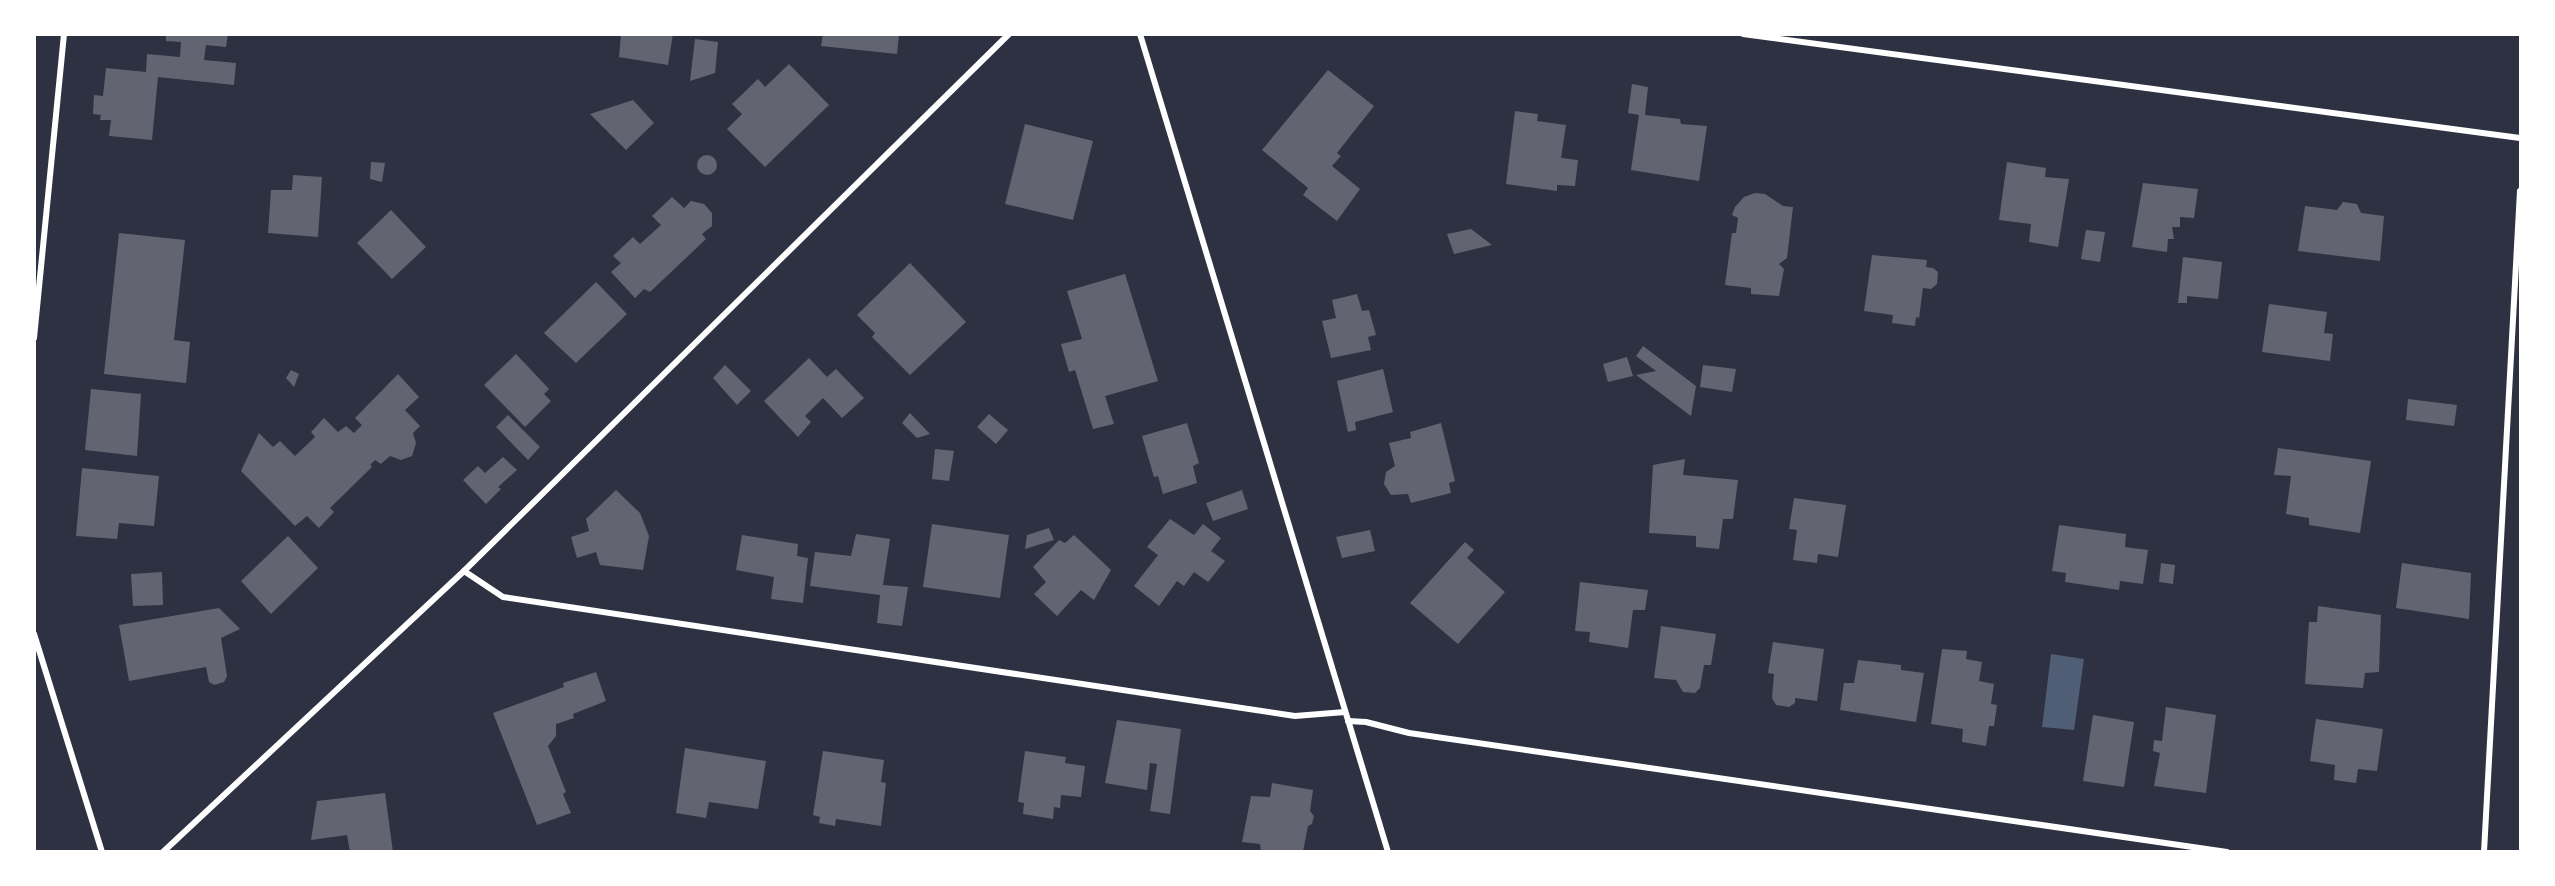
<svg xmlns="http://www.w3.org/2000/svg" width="2555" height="886" font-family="Roboto,sans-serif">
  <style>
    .water { fill: #4f5d75 }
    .building { fill: #626471 }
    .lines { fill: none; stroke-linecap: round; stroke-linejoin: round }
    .minor { stroke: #fff; stroke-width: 6 }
  </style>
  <rect width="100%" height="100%" fill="#2d3142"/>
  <path class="water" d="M2051,654L2084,659L2074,730L2042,727Z"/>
  <g class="building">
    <path d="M166,34H228L226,47L206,45L204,60L236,63L234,85L158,77L152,140L109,136L111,120H100L101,115L93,114L94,95L103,96L106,68L146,72L147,54L180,57L181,42L166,41Z"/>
    <path d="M621,34H673L668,65L619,57Z"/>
    <path d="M823,34H899L897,54L821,46Z"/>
    <path d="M695,39L718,42L715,73L690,81Z"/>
    <path d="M789,64L829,105L765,167L727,129L742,114L732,104L758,79L765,87Z"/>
    <path d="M1328,70L1374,106L1337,153L1341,156L1332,166L1360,189L1337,221L1303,195L1308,188L1262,150Z"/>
    <path d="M1632,84L1648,87L1645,115L1680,119L1681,124L1707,126L1699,181L1631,170L1639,115L1628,113Z"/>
    <path d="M633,100L654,123L626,150L590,114Z"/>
    <path d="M1515,111L1538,114L1537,121L1566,125L1561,158L1578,160L1575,186L1557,185V191L1506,184Z"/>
    <path d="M1025,124L1093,141L1073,220L1005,204Z"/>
    <circle cx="707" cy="165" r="10"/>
    <path d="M371,162L385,163L382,182L370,179Z"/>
    <path d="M2007,162L2046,168L2045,177L2069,179L2058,247L2029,242L2031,224L1999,220Z"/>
    <path d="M293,175L322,177L318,237L268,233L271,190H292Z"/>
    <path d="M2143,183L2198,189L2194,218L2180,217V227H2172L2174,239H2168L2167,252L2132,247Z"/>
    <path d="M1755,193L1765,194L1783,206L1793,207L1787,258L1779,264L1784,269L1779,296L1751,294V288L1725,285L1732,233H1736L1738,218L1732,215L1735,207L1744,197Z"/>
    <path d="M672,197L684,208L691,201L704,204L712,213V226L702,234L706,239L650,292L644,289L635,298L611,272L621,263L613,256L633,237L640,244L661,225L652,216Z"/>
    <path d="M2343,202L2357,204L2361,213L2384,216L2380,261L2298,251L2305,206L2337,210Z"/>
    <path d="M391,210L426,247L392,279L357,243Z"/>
    <path d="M1471,229L1492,245L1454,254L1447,234Z"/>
    <path d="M2086,230L2105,232L2100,262L2081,259Z"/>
    <path d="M119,233L185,240L174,340L190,342L186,383L104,374Z"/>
    <path d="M1872,255L1927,260L1926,267L1933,268L1938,272L1937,284L1931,289L1923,288L1919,318L1916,317L1915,326L1892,323L1893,315L1864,311Z"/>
    <path d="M2183,257L2222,262L2218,299L2187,296V303H2178Z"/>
    <path d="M910,263L966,322L910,375L872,337L875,333L857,315Z"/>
    <path d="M1125,274L1158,381L1105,396L1114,424L1093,429L1075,370L1069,372L1061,344L1082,339L1067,291Z"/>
    <path d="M596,282L627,314L576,363L544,333Z"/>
    <path d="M1357,294L1362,311L1369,310L1376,335L1368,337L1371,350L1331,358L1322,321L1336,318L1332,300Z"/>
    <path d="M2269,304L2327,312L2324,333L2333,334L2330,361L2262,352Z"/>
    <path d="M1643,346L1696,386L1691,416L1636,375L1656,371L1636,356Z"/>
    <path d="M516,354L549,389L544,394L551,401L525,427L484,385Z"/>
    <path d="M1627,357L1633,376L1608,382L1603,364Z"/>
    <path d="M809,358L827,377L836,369L864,398L842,418L823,398L805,416L811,422L798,437L764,401Z"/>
    <path d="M725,365L751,391L737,405L713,378Z"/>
    <path d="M1703,365L1736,369L1732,392L1700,387Z"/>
    <path d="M1383,369L1393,412L1355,422L1356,430L1348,432L1337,381Z"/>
    <path d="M291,370L299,374L294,387L286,378Z"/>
    <path d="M398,374L419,397L405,410L420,426L413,433L416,443L412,456L401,460L390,456L381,464L375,460L370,465L372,467L330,508L334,512L319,528L307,516L295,526L241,471L259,433L273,447L280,441L295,456L315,437L311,432L324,418L338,432L346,426L354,433L362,425L355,418Z"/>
    <path d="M91,389L141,394L137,456L85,450Z"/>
    <path d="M2408,399L2457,405L2454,426L2406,420Z"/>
    <path d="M910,413L930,434L917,438L902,423Z"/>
    <path d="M989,414L1008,430L996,444L977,427Z"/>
    <path d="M508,415L540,447L528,460L496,427Z"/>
    <path d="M1187,423L1199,463L1193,466L1197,483L1163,494L1158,476L1154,477L1142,436Z"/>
    <path d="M1441,423L1455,481L1449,483L1451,493L1411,503L1408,494L1391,495L1384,484L1386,472L1395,466L1389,443L1411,438L1410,432Z"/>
    <path d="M2278,448L2371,461L2360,533L2309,525V518L2286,514L2291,476L2274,475Z"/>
    <path d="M935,449L954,451L949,481L932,479Z"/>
    <path d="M503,457L517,470L498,487L501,489L486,504L463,480L478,466L485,473Z"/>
    <path d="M1685,459L1683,475L1738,480L1733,519H1723L1719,549L1696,547V536L1649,533L1653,465Z"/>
    <path d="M82,468L159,476L154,526L119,523L117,539L76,536Z"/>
    <path d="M616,490L640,513L649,536L643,570L600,565L596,552L577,558L571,537L589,531L586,519Z"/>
    <path d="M1242,490L1248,509L1213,521L1206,503Z"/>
    <path d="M1794,498L1846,505L1838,557L1818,554L1817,563L1793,560L1797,530L1789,529Z"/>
    <path d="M1170,519L1194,535L1203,524L1221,538L1211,551L1225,561L1208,582L1194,572L1184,586L1177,581L1159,606L1134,586L1158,555L1147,547Z"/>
    <path d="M932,524L1009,535L1000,598L923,587Z"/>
    <path d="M2059,525L2126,534L2125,547L2148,550L2143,584L2120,581L2119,590L2065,582L2066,573L2052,571Z"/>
    <path d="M1049,528L1054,540L1025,549L1027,535Z"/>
    <path d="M1370,530L1375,551L1342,558L1336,537Z"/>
    <path d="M856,534L890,539L883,585L908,587L902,626L877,623L880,595L810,586L815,552L851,556Z"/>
    <path d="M742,535L798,544L797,556L808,558L803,603L771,599L774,577L736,570Z"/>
    <path d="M1074,535L1111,570L1094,600L1081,590L1057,616L1034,594L1046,582L1033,567L1059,540L1065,543Z"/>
    <path d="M288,536L318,568L271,614L241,581Z"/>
    <path d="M1465,542L1474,550L1467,558L1505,592L1458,644L1410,603Z"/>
    <path d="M2161,563L2175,565L2173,584L2159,582Z"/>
    <path d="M2402,563L2471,573L2469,619L2396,608Z"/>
    <path d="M162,572L163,605L133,606L131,574Z"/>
    <path d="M1580,582L1648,590L1645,610H1633L1628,648L1589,642L1590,632L1575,631Z"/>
    <path d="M2318,606L2381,615L2379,672L2365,673L2363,688L2305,684L2309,622H2317Z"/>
    <path d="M219,608L240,629L221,638L227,676L224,682L214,685L209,682L206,667L129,681L119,625Z"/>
    <path d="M1661,626L1716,634L1711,665H1704L1700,688L1695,693L1683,692L1676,680L1654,678Z"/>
    <path d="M1773,642L1824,649L1817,701L1795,698V703L1789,707L1776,705L1772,698L1774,674L1768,673Z"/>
    <path d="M1942,649L1967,651L1966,659L1982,662L1979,681L1994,684L1991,704L1997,705L1994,726H1989L1986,746L1962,742L1963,729L1931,724Z"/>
    <path d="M1858,660L1901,665V670L1924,673L1916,722L1840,710L1844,683H1854Z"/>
    <path d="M596,672L606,701L573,714L574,718L556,724V736L548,746L566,792L563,794L571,813L537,825L493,713L564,687L563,683Z"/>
    <path d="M2166,707L2216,715L2206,793L2154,786L2160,753L2153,751L2154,740L2162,741Z"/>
    <path d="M2093,715L2134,722L2124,787L2083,781Z"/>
    <path d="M2316,719L2383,729L2377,771L2358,769L2356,783L2334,780L2335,765L2310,761Z"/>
    <path d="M1117,720L1181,729L1170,814L1150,811L1157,764L1150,763L1147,790L1105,783Z"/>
    <path d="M685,748L766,761L758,809L709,802L706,818L676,813Z"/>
    <path d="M823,751L884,760L881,782L886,783L881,826L836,819L835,826L819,823L820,817L813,815Z"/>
    <path d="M1025,751L1066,757L1065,763L1085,766L1081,797L1061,795L1060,808L1054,807L1053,819L1023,814L1024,803L1018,802Z"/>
    <path d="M1272,783L1313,790L1310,811L1314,816L1312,824L1308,826L1303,852H1261L1260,844L1242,842L1251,796L1270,797Z"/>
    <path d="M385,793L393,852H350L347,835L311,840L317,801Z"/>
  </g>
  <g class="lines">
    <g class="minor">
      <path d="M1140,34L1388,852"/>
      <path d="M1743,34L2520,138"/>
      <path d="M34,338L64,34"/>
      <path d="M464,571L503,597L1295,716L1345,712"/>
      <path d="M34,634L102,852"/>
      <path d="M1348,721L1366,722L1409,733L2227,852"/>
      <path d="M163,852L464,571L1009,34"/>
      <path d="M2484,852L2520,191"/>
    </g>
  </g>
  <rect width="2555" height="886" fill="none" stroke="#ffffff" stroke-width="72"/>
</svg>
